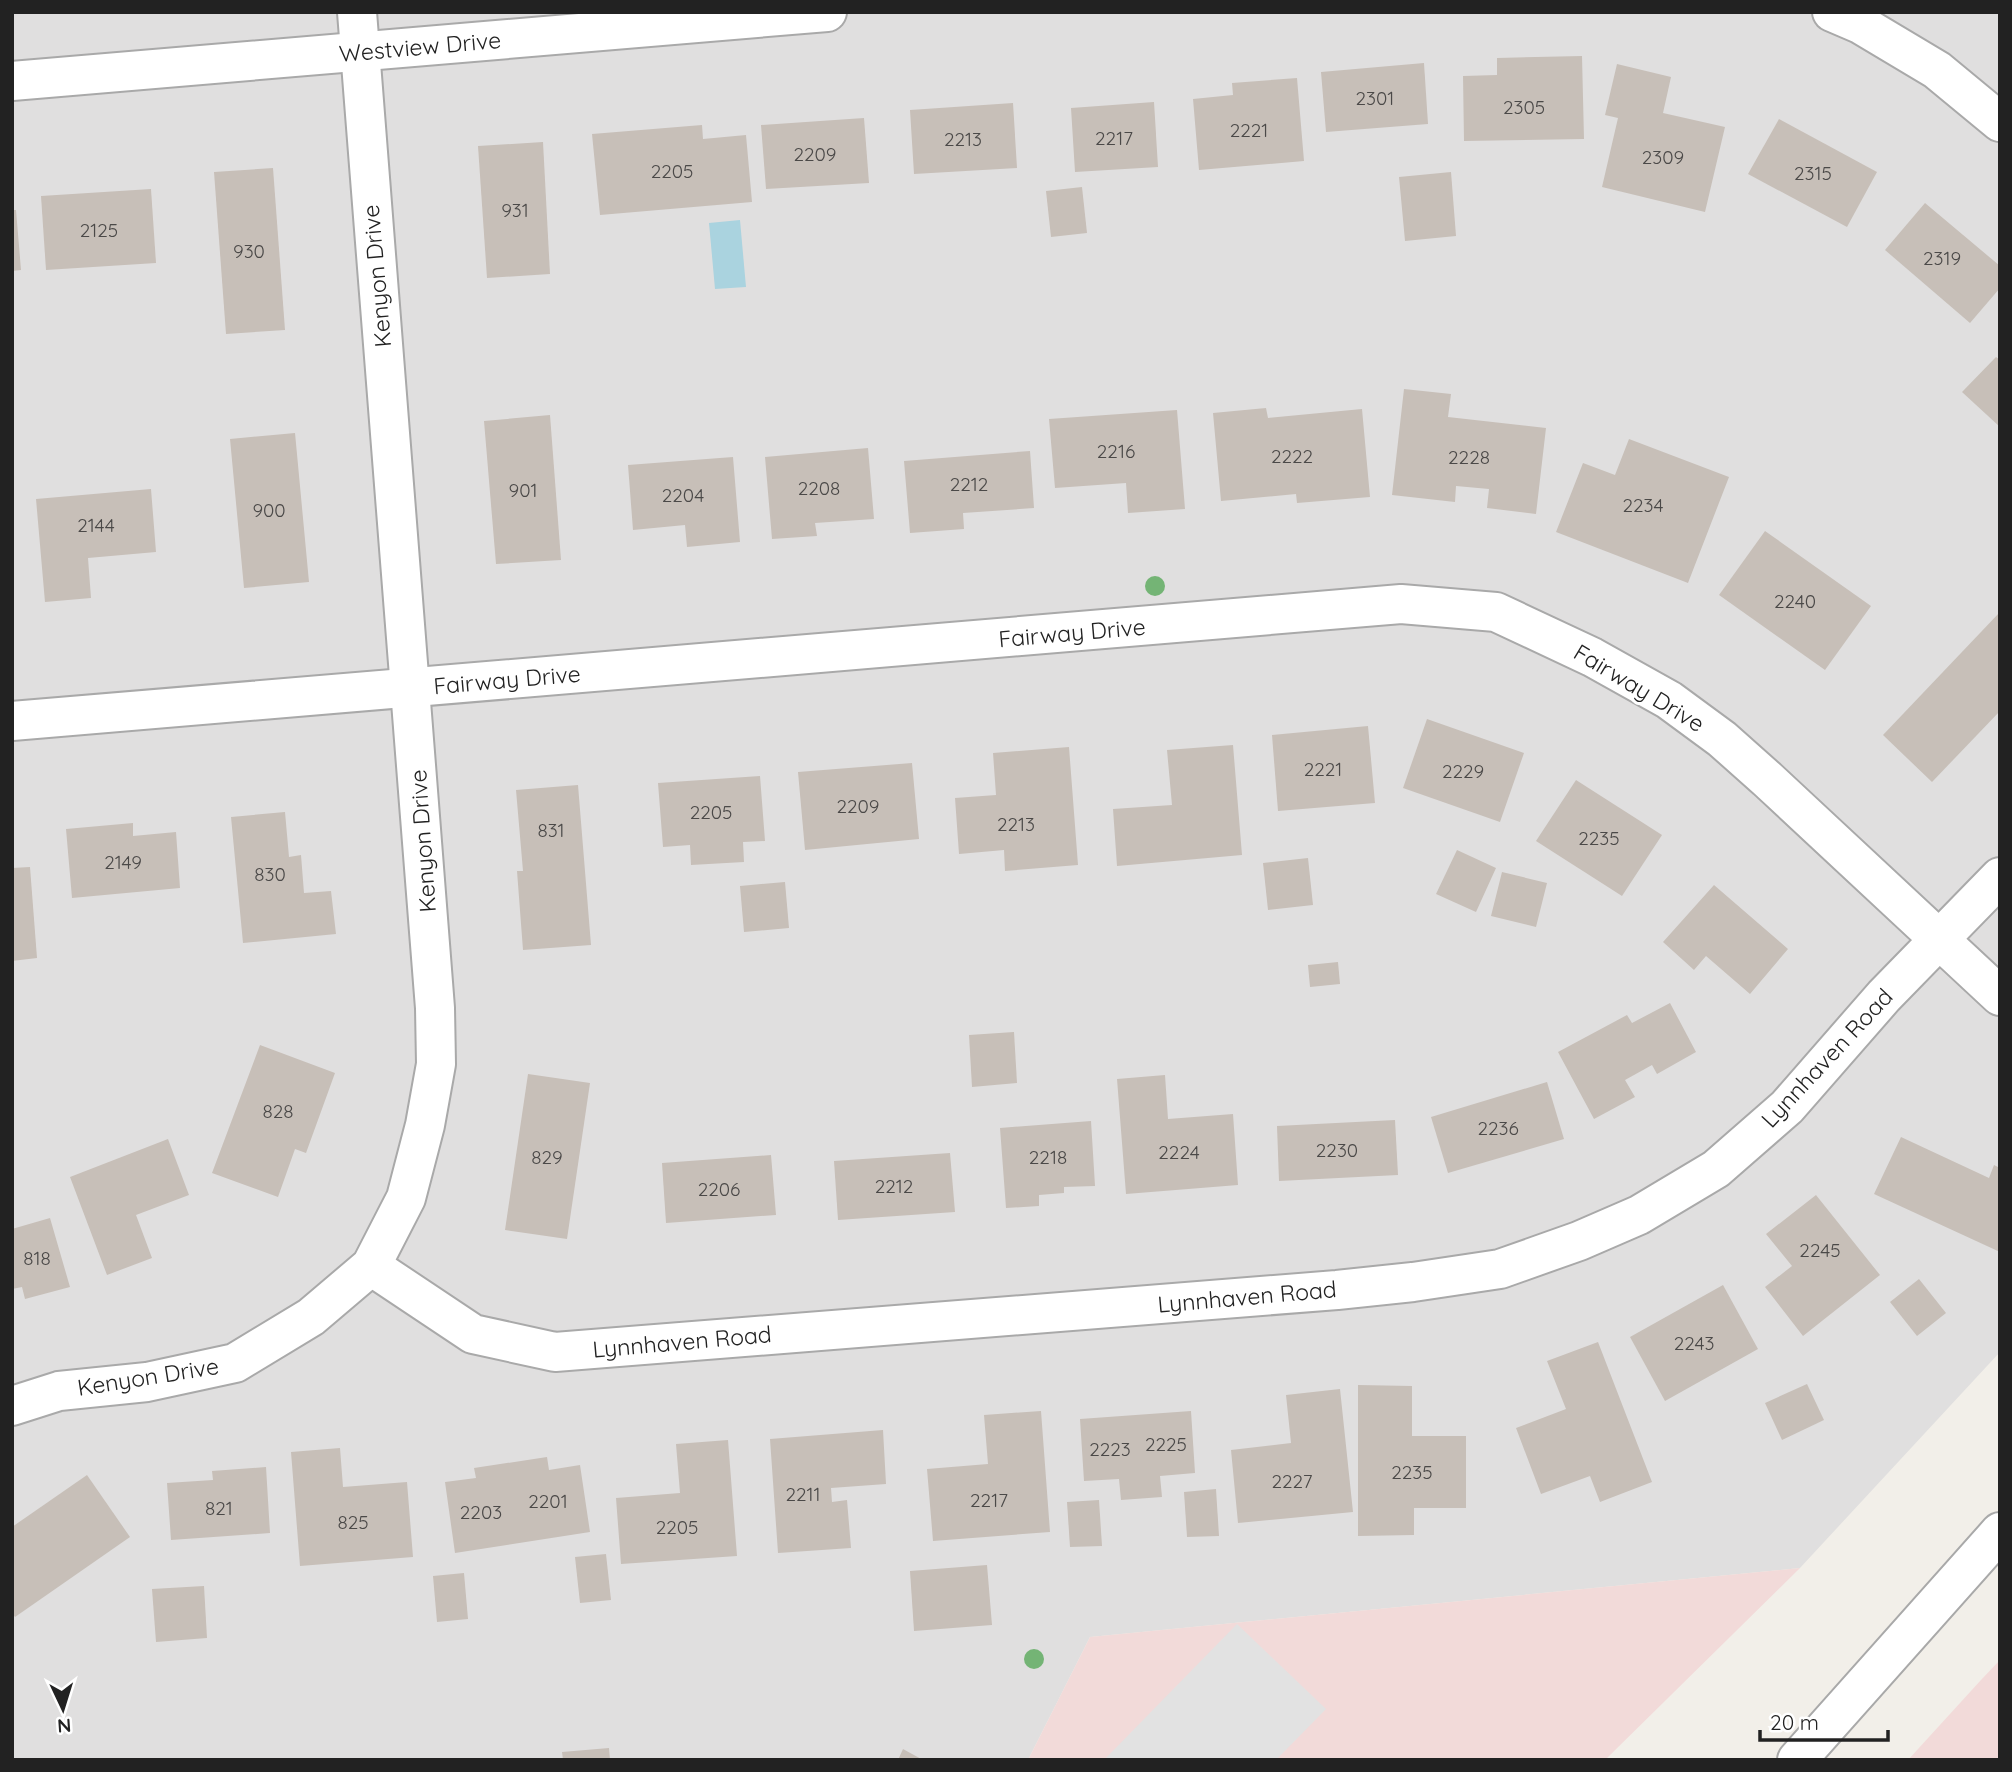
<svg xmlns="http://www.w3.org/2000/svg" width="2012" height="1772" font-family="Quicksand,sans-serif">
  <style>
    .residential { fill: #e0dfdf }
    .commercial { fill: #f2dad9 }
    .parking { fill: #e2e2e2 }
    .water { fill: #aad3df }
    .building { fill: #c7bfb8 }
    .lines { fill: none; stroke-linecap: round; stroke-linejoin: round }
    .minor-casing { stroke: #a9a9a9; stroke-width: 42 }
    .tertiary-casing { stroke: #a9a9a9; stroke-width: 42 }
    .minor { stroke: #fff; stroke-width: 38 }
    .tertiary { stroke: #fff; stroke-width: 38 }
    .tree { fill: #74b475 }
    .labels { text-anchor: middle; stroke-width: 6; stroke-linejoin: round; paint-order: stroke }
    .number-label { font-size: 19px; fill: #4b4948 }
    .street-label { font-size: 23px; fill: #222; stroke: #fff }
  </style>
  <rect width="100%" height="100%" fill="#f2efe9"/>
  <path class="residential" d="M12,12H2000V1352L1800,1568L1090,1637L1028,1760H12Z"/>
  <g class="commercial">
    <path d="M1800,1568L1605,1760H1028L1090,1637Z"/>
    <path d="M2000,1660V1760H1908L1981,1680Z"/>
  </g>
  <path class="parking" d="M1237,1624L1326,1709L1276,1760H1104Z"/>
  <path class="water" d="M740,220L746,287L715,289L709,223Z"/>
  <g class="building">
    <path d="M1582,56L1584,139L1464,141L1463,76L1497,75V58Z"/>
    <path d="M1424,63L1428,124L1326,132L1321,72Z"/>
    <path d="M1617,64L1671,77L1663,113L1725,127L1705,212L1602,187L1618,118L1605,115Z"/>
    <path d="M1297,78L1304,161L1199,170L1193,99L1233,95L1232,83Z"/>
    <path d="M1154,102L1158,167L1075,172L1071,108Z"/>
    <path d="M1013,103L1017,168L914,174L910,110Z"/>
    <path d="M864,118L869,183L766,189L761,125Z"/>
    <path d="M1779,119L1877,172L1847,227L1748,174Z"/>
    <path d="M702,125L703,139L746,135L752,202L600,215L592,134Z"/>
    <path d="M543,142L550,274L487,278L478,146Z"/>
    <path d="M273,168L285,330L226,334L214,172Z"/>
    <path d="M1451,172L1456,236L1405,241L1399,177Z"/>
    <path d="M1082,187L1087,233L1051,237L1046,191Z"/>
    <path d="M151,189L156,263L46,270L41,196Z"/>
    <path d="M1925,203L2000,266V288L1970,323L1885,250Z"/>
    <path d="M12,210H16L21,270L12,271Z"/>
    <path d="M1996,357L2000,360V427L1962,392Z"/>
    <path d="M1404,389L1451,394L1448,417L1546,428L1536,514L1487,508L1489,489L1456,486L1455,502L1392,495Z"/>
    <path d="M1266,408L1268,418L1362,409L1370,497L1297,503L1296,494L1221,501L1213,413Z"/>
    <path d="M1177,410L1185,509L1128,513L1126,483L1055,488L1049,419Z"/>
    <path d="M550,415L561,560L496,564L484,421Z"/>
    <path d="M295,433L309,582L244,588L230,439Z"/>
    <path d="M1629,439L1729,477L1688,583L1556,532L1583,463L1615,475Z"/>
    <path d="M868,448L874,519L815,523L817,536L772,539L765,457Z"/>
    <path d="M1030,451L1034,508L963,513L964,529L910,533L904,461Z"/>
    <path d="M733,457L740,542L687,547L685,525L633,530L628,465Z"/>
    <path d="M151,489L156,552L88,558L91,598L45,602L36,499Z"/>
    <path d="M1765,531L1871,606L1825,670L1719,595Z"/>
    <path d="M2000,612V711L1932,782L1883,735Z"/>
    <path d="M1427,719L1524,753L1500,822L1403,788Z"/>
    <path d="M1368,726L1375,803L1278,811L1272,735Z"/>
    <path d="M1233,745L1242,855L1117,866L1113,809L1172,805L1167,750Z"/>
    <path d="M1069,747L1078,865L1005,871L1004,850L959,854L955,798L996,795L993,753Z"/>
    <path d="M912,763L919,839L805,850L798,772Z"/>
    <path d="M760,776L765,841L743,842L744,862L691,865L690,845L663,847L658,783Z"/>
    <path d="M1576,780L1662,835L1622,896L1536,841Z"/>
    <path d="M578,785L591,945L523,950L517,871H523L516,790Z"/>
    <path d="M285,812L289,857L301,855L304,893L331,891L336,934L243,943L231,817Z"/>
    <path d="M133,823V836L176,832L180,888L72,898L66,829Z"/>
    <path d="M1457,850L1496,868L1476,912L1436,894Z"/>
    <path d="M1308,858L1313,905L1268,910L1263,863Z"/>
    <path d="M30,867L37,958L12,961V868Z"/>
    <path d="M1502,872L1547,883L1536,927L1491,916Z"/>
    <path d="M785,882L789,928L744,932L740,886Z"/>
    <path d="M1714,885L1788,949L1750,994L1706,956L1694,970L1663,942Z"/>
    <path d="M1338,962L1340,984L1310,987L1308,965Z"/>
    <path d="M1670,1003L1696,1052L1657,1074L1652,1065L1625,1080L1635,1097L1594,1119L1558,1052L1627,1015L1632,1023Z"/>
    <path d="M1014,1032L1017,1083L972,1087L969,1035Z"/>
    <path d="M260,1045L335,1073L306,1153L295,1149L278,1197L212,1173Z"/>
    <path d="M528,1074L590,1083L567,1239L505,1230Z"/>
    <path d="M1165,1075L1168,1119L1233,1114L1238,1185L1126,1194L1117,1079Z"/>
    <path d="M1547,1082L1564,1139L1448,1173L1431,1117Z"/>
    <path d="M1395,1120L1398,1175L1279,1181L1277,1126Z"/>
    <path d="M1091,1121L1095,1186L1064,1187V1193L1039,1195V1206L1006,1208L1000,1128Z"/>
    <path d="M1901,1137L1989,1178L1994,1165L2000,1168V1252L1874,1194Z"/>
    <path d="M168,1139L189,1195L136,1215L152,1258L107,1275L70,1177Z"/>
    <path d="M950,1153L955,1212L838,1220L834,1161Z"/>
    <path d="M771,1155L776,1215L666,1223L662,1163Z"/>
    <path d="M1816,1195L1880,1275L1803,1336L1765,1287L1792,1266L1766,1234Z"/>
    <path d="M50,1218L70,1287L25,1299L22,1287L12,1289V1229Z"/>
    <path d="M1919,1279L1946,1313L1917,1336L1890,1302Z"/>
    <path d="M1723,1285L1758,1349L1665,1401L1630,1337Z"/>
    <path d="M1598,1342L1652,1482L1600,1502L1590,1476L1541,1494L1516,1428L1566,1409L1547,1361Z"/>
    <path d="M1807,1384L1824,1420L1782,1440L1765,1403Z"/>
    <path d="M1358,1385L1412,1386V1436H1466V1508H1414V1535L1358,1536Z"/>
    <path d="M1340,1389L1353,1512L1238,1523L1231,1450L1291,1443L1286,1395Z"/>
    <path d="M1041,1411L1050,1532L933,1541L927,1469L988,1464L984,1415Z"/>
    <path d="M1191,1411L1195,1473L1160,1476L1162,1497L1121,1500L1119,1479L1084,1481L1080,1419Z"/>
    <path d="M883,1430L886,1484L831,1488L832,1502L847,1500L851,1548L778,1553L770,1439Z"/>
    <path d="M728,1440L737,1556L621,1564L616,1498L680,1493L676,1444Z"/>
    <path d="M340,1448L343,1487L407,1482L413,1557L300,1566L291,1452Z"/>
    <path d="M547,1457L549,1470L580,1465L590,1532L455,1553L445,1482L476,1478L474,1468Z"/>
    <path d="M266,1467L270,1533L171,1540L167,1483L213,1480L212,1471Z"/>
    <path d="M87,1475L130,1537L15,1617L12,1613V1527Z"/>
    <path d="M1216,1489L1219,1536L1187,1537L1184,1492Z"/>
    <path d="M1099,1500L1102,1546L1070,1547L1067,1502Z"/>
    <path d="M606,1554L611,1600L580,1603L575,1557Z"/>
    <path d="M987,1565L992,1625L914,1631L910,1571Z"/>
    <path d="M464,1573L468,1619L437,1622L433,1576Z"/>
    <path d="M204,1586L207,1638L156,1642L152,1589Z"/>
    <path d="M609,1748L610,1760H563L562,1752Z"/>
    <path d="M903,1749L923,1760H898Z"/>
  </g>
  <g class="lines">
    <defs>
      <g id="minor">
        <path d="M1832,12L1860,24L1937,70L2000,122"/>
        <path d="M12,81L827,12"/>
        <path d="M12,721L1401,604L1496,612L1592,657L1669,700L1722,739L1767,779L2000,996"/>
        <path d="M371,1266L473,1334L555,1352L1337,1290L1413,1282L1500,1269L1579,1241L1639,1215L1716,1169L1787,1107L1884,996L2000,877"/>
        <path d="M12,1406L59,1391L147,1382L235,1363L311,1317L371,1266L406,1198L425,1125L436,1064L435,1008L357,12"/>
      </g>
      <path id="tertiary" d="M1797,1760L2000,1532"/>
    </defs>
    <use href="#minor" class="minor-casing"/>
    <use href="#tertiary" class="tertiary-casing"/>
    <use href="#minor" class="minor"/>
    <use href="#tertiary" class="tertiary"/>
  </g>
  <g class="tree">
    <circle cx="1155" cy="586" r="10"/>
    <circle cx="1034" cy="1659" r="10"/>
  </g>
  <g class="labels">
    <g class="number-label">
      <text x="1375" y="105">2301</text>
      <text x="1524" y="114">2305</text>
      <text x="1249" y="137">2221</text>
      <text x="1114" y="145">2217</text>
      <text x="963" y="146">2213</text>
      <text x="815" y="161">2209</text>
      <text x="1663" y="164">2309</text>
      <text x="672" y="178">2205</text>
      <text x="1813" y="180">2315</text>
      <text x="515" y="217">931</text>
      <text x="99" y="237">2125</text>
      <text x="249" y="258">930</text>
      <text x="1942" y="265">2319</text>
      <text x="1116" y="458">2216</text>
      <text x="1292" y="463">2222</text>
      <text x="1469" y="464">2228</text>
      <text x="969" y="491">2212</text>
      <text x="819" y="495">2208</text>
      <text x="523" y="497">901</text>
      <text x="683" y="502">2204</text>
      <text x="1643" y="512">2234</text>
      <text x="269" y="517">900</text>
      <text x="96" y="532">2144</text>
      <text x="1795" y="608">2240</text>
      <text x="1323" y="776">2221</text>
      <text x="1463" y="778">2229</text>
      <text x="858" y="813">2209</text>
      <text x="711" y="819">2205</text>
      <text x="1016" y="831">2213</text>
      <text x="551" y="837">831</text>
      <text x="1599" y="845">2235</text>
      <text x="123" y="869">2149</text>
      <text x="270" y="881">830</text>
      <text x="278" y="1118">828</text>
      <text x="1498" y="1135">2236</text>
      <text x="1337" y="1157">2230</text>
      <text x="1179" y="1159">2224</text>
      <text x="547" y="1164">829</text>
      <text x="1048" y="1164">2218</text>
      <text x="894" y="1193">2212</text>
      <text x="719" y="1196">2206</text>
      <text x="1820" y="1257">2245</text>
      <text x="37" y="1265">818</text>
      <text x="1694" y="1350">2243</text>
      <text x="1166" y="1451">2225</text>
      <text x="1110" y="1456">2223</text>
      <text x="1412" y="1479">2235</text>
      <text x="1292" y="1488">2227</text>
      <text x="803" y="1501">2211</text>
      <text x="989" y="1507">2217</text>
      <text x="548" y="1508">2201</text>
      <text x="219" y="1515">821</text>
      <text x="481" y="1519">2203</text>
      <text x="353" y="1529">825</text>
      <text x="677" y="1534">2205</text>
    </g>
    <g class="street-label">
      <text transform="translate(420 47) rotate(-5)" y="8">Westview Drive</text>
      <text transform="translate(377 276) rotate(-95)" y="8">Kenyon Drive</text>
      <text transform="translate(1072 633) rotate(-5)" y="8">Fairway Drive</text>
      <text transform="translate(507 680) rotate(-5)" y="8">Fairway Drive</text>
      <text transform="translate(1639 688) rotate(31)" y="8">Fairway Drive</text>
      <text transform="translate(423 841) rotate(-94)" y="8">Kenyon Drive</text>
      <text transform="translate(1827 1058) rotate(-47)" y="8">Lynnhaven Road</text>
      <text transform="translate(1247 1297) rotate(-5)" y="8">Lynnhaven Road</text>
      <text transform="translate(682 1342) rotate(-5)" y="8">Lynnhaven Road</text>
      <text transform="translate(148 1377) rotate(-9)" y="8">Kenyon Drive</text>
    </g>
  </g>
  <rect width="2012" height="1772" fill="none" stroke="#222222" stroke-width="28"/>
  <g transform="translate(63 1709) rotate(176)" stroke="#ffffff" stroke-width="5" paint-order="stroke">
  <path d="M0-5L12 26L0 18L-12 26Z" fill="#222222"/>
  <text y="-10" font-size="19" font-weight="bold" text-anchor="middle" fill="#222222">N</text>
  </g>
  <path d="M1760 1730v10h128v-10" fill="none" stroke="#222222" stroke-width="3.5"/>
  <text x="1770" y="1730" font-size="21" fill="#222222" stroke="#ffffff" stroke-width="5" paint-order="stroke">20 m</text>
</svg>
